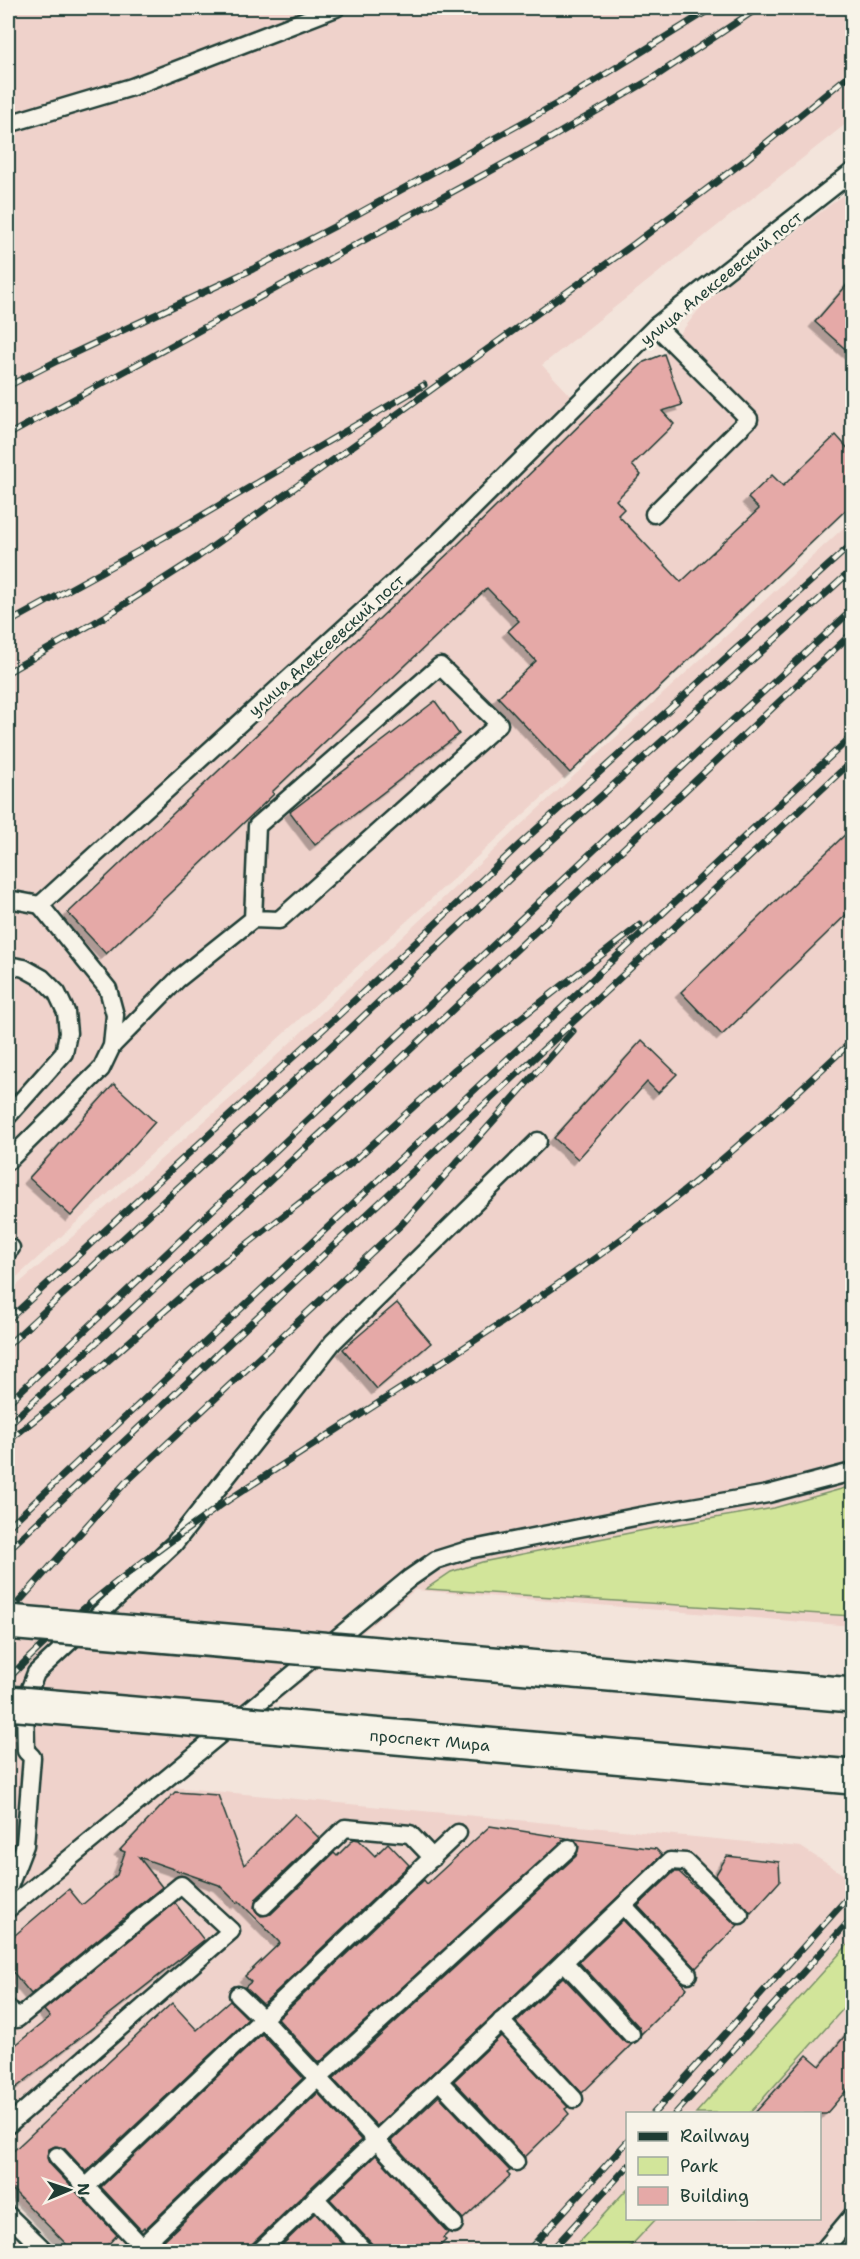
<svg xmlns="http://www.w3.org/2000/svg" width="860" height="2259" font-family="'Shantell Sans',sans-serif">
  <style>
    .built { fill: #efd2cb; fill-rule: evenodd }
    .green { fill: #d2e59a; stroke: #789167; stroke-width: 1.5 }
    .building { fill: #e5a9a7; stroke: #1f3d34; stroke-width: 1.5; filter: url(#shadow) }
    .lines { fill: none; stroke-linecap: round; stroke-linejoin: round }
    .service-casing { stroke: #1f3d34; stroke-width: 21 }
    .service { stroke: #f7f3e8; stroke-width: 16 }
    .rail-casing { stroke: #1f3d34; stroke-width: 7 }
    .rail { stroke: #f7f3e8; stroke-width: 4.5; stroke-dasharray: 14; stroke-linecap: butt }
    .primary-bridge-casing { stroke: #1f3d34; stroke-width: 38; stroke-linecap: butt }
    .primary-bridge { stroke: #f7f3e8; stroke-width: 33 }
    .labels { text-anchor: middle; stroke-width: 6; stroke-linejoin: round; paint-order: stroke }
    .street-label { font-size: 16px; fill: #1f3d34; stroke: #f7f3e8 }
  </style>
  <defs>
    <filter id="shadow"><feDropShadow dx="-5.5" dy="5.5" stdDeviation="0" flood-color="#0004"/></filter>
  </defs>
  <rect width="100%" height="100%" fill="#f3e4db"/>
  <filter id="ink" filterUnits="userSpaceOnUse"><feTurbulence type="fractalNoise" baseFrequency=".0167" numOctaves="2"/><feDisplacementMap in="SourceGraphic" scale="12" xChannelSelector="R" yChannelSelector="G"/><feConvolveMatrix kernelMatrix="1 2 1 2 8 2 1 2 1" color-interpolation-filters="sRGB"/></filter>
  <g filter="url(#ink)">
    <g class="built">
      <path d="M8,8H852V119L542,365L590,416L664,354L700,308L728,283L852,188V504L569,773L8,1285Z"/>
      <path d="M852,520V1626L415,1590L172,1787L801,1847L852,1880V2251H80L8,2196V1293L239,1091L526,820ZM628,2114H820V2218H628Z"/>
    </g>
    <g class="green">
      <path d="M852,1486V1616L426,1589L451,1572L482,1562L650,1529L774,1508Z"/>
      <path d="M852,1940V1999L750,2113H696Z"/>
      <path d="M627,2189L628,2218L656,2219L626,2251H571Z"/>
    </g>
    <g class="building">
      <path d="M852,279V355L815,322Z"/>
      <path d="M664,354L682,405L662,411L674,424L632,465L641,475L616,500L624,509L618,515L681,582L759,509L748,498L772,475L783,486L836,435L852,453V504L570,773L498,697L536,661L508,631L519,621L487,588L272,792L274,794L106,954L68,913L452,550L644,362Z"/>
      <path d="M435,701L459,734L315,845L290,812Z"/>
      <path d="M852,828V909L722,1035L681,992Z"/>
      <path d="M642,1040L677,1074L658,1093L647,1082L578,1159L554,1138Z"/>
      <path d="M114,1084L155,1122L71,1216L29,1178Z"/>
      <path d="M397,1303L431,1343L377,1389L343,1349Z"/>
      <path d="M175,1792L218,1795L244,1865L295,1814L319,1838L256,1899L254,1908L261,1916L271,1914L334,1853L337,1856L354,1839L359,1840L375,1856L388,1843L409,1865L263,2004L245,1987L251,1982L245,1976L280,1943L239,1901L237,1903L219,1885L139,1857L162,1887L31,1994L8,1966V1941L69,1889L82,1905L117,1875L125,1852L120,1850Z"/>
      <path d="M490,1826L566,1838L319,2063L278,2019L424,1880L427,1884Z"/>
      <path d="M574,1839L656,1849L662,1855L377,2126L333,2079L576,1856L579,1846Z"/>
      <path d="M727,1856L779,1862L780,1881L751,1913L715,1876Z"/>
      <path d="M674,1872H679L733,1922L738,1925L696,1968L638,1906Z"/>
      <path d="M175,1903L204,1940L8,2094V2051L50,2017L44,2010Z"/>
      <path d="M623,1920L687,1988L641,2034L639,2027L579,1962Z"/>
      <path d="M563,1977L623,2041L632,2044L582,2093L516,2022Z"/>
      <path d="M230,2001L248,2019L86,2172L64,2148L55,2146L49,2149L47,2158L49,2163L117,2235L101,2252H74L8,2185V2156L172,2003L197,2030Z"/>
      <path d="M852,2027V2084L826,2114H754L807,2055L820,2066Z"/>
      <path d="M262,2034L303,2078L145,2229L144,2227L141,2230L101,2187Z"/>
      <path d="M501,2036L568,2107L565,2109L569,2114L525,2157L454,2081Z"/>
      <path d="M318,2093L361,2140L252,2244L249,2252H167L160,2244Z"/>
      <path d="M439,2096L510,2171L507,2173L510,2176L463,2219L391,2141Z"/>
      <path d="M376,2155L448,2233L443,2238L446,2240L434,2252H375L373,2245L330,2199Z"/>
      <path d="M315,2213L350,2252H275Z"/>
    </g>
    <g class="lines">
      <defs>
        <g id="service">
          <path d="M8,124L132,87L336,8"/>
          <path d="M654,514L749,419L656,326"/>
          <path d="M8,899L40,905"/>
          <path d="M40,905L440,541L656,326L852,172"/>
          <path d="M8,965L24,968L42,978L57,993L66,1012L68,1033L64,1053L8,1116"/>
          <path d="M112,1046L178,979L253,919L279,920L499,724L440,666L257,826L253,919"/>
          <path d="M8,1161L101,1069L112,1046L115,1015L108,989L40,905"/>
          <path d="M8,1251L11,1248"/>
          <path d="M8,1889L25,1845L32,1757L26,1751L25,1701L36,1673L174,1544L333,1342L538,1141"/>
          <path d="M264,1906L345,1828L410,1834L433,1858"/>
          <path d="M624,1906L688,1974"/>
          <path d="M8,1909L410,1578L436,1560L468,1550L640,1516L768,1494L852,1472"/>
          <path d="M564,1962L631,2034"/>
          <path d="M238,1995L263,2019L454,2224"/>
          <path d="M8,2008L17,2019L181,1885L231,1931L8,2125"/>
          <path d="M501,2021L574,2099"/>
          <path d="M439,2081L516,2162"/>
          <path d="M57,2156L147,2252"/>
          <path d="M86,2187L458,1833"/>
          <path d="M315,2198L365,2252"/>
          <path d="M8,2215L46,2252"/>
          <path d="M136,2252L317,2079L569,1848"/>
          <path d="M259,2252L670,1861L686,1862L740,1915"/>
          <path d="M822,2252L852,2216"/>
        </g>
      </defs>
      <use href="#service" class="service-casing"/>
      <use href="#service" class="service"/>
      <defs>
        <g id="rail">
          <path d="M8,386L57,361L253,269L343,222L569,97L712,8"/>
          <path d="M8,435L549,139L653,78L758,8"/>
          <path d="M8,623L184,526L424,385"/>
          <path d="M8,672L106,616L198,557L634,244L744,161L852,73"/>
          <path d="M8,1320L342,1012L519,845L852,544"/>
          <path d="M8,1345L354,1025L520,869L852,570"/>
          <path d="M8,1403L697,753L852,610"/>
          <path d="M8,1425L393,1066L852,633"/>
          <path d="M8,1441L96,1371L192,1287L355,1160L454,1070L640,925"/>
          <path d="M8,1527L852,736"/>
          <path d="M8,1550L852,761"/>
          <path d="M8,1614L125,1483L402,1224L573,1031"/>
          <path d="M8,1679C72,1612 149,1556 224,1503C366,1409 512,1322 647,1220C720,1165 786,1103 852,1041"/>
          <path d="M653,2114L852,1893"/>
          <path d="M675,2114L852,1918"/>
          <path d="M527,2252L628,2141"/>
          <path d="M550,2252L628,2166"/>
        </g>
      </defs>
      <use href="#rail" class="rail-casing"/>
      <use href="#rail" class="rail"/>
      <defs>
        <g id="primary-bridge">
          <path d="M8,1622L852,1695"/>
          <path d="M8,1703L852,1777"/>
        </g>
      </defs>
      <use href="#primary-bridge" class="primary-bridge-casing"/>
      <use href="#primary-bridge" class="primary-bridge"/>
    </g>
  </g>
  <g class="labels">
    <g class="street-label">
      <text transform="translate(721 278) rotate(-39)" y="6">улица Алексеевский пост</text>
      <text transform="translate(326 645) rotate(-42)" y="6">улица Алексеевский пост</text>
      <text transform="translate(430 1740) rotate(5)" y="6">проспект Мира</text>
    </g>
  </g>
  <rect width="860" height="2259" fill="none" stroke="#f7f3e8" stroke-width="30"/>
  <rect x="15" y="15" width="830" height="2229" fill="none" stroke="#1f3d34" stroke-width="2" filter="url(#ink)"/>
  <rect x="626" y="2112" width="195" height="108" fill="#f7f3e8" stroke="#a1aaa0" stroke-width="1.5"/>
  <rect x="638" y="2132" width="30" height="9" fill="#1f3d34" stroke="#a1aaa0" stroke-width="1.5"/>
  <text x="680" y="2142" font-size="18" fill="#1f3d34">Railway</text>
  <rect x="638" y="2157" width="30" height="18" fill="#d2e59a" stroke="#a1aaa0" stroke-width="1.5"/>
  <text x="680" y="2172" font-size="18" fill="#1f3d34">Park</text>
  <rect x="638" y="2187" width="30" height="18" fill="#e5a9a7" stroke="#a1aaa0" stroke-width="1.5"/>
  <text x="680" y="2202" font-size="18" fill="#1f3d34">Building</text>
  <g transform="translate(69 2190) rotate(88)" stroke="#f7f3e8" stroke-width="4.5" paint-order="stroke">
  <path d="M0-4.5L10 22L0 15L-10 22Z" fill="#1f3d34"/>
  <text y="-9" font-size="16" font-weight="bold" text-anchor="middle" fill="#1f3d34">N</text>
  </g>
</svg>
